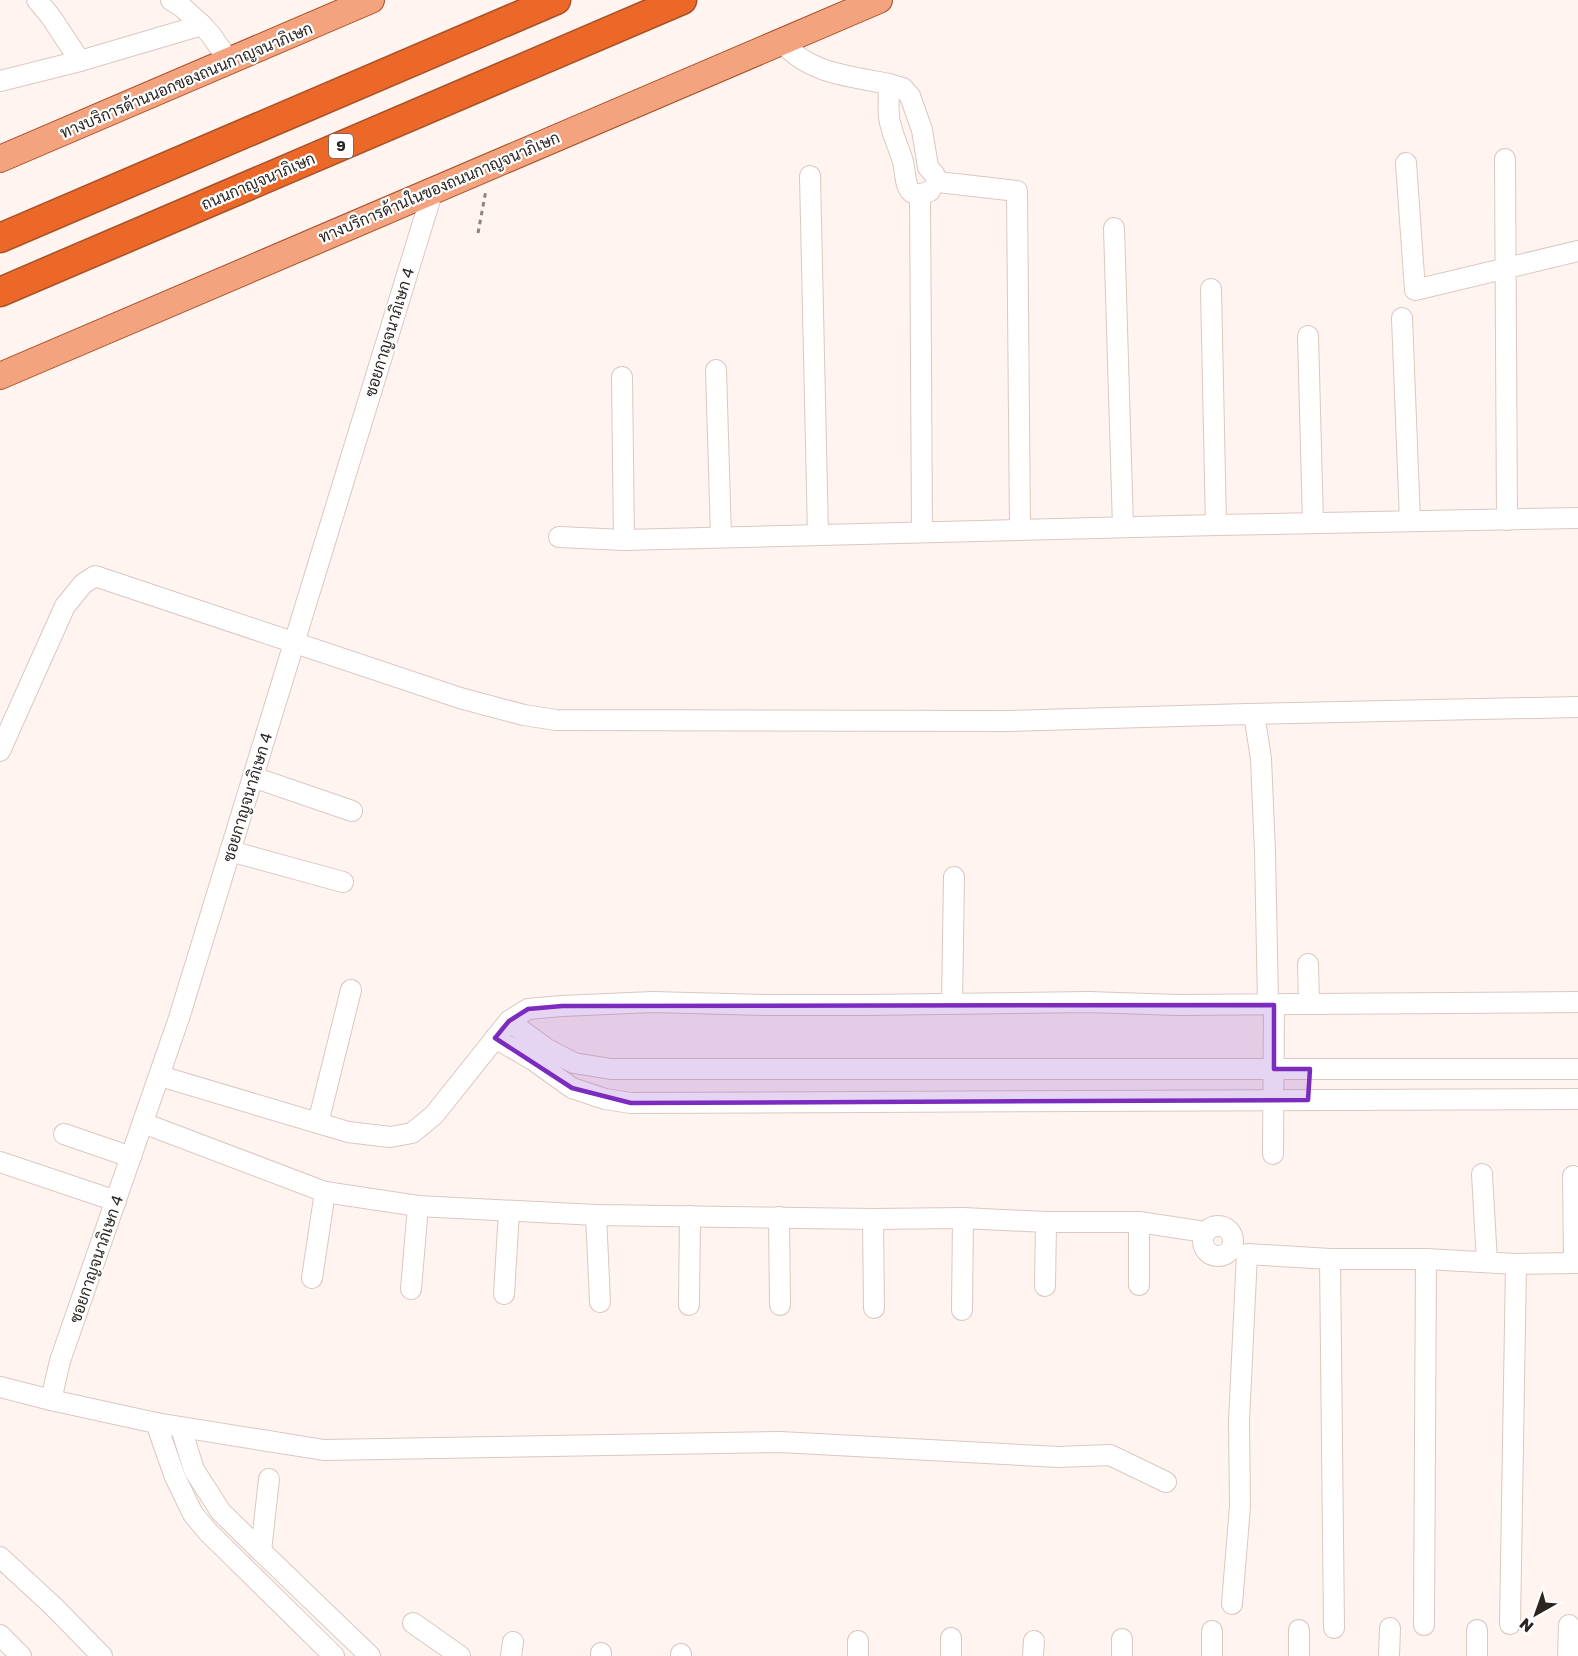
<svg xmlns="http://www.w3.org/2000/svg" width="1578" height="1656" font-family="'Golos Text',Sarabun,sans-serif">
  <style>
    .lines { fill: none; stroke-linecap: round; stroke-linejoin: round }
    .minor-casing { stroke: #dac8c1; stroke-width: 22 }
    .major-casing { stroke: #a85127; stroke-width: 28 }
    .highway-casing { stroke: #a85127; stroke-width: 31 }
    .path { stroke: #8c8480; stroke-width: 3; stroke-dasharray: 4.5 4.5; stroke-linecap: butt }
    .minor { stroke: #fff; stroke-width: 20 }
    .major { stroke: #f3a47f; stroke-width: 26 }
    .highway { stroke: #eb6829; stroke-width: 28 }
    .marked { fill: #7b2cbf; fill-opacity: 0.2; stroke: #7b2cbf; stroke-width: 4.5; stroke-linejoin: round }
    .labels { text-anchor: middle; stroke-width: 4.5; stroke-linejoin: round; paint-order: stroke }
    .shield { fill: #fff; stroke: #6b6664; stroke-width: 1.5 }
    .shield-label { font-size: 15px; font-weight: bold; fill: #2b2522 }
    .street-label { font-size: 16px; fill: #2b2522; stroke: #fff }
  </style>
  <rect width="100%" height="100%" fill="#fff4f0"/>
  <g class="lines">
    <defs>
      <g id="minor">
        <path d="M37,0L51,17L80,61"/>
        <path d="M171,0L182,7L202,25"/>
        <path d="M781,42C813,75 846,75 889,84C889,95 888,106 889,117C891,133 899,147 903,162C907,178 903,203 930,191"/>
        <path d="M0,81L80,61L202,25L211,35L229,61"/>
        <path d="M889,84L903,88L910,96L922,130L928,167L934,174L938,182"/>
        <path d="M1505,159L1507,520"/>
        <path d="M1406,163L1415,290L1578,251"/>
        <path d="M810,176L818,535"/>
        <path d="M938,182L1017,191L1020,530"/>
        <path d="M920,195L922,532"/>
        <path d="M1114,228L1123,527"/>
        <path d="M1211,289L1216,525"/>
        <path d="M1402,318L1410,521"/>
        <path d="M1308,336L1313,523"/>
        <path d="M716,370L721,537"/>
        <path d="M622,377L624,540"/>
        <path d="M559,537L624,540L1216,525L1578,518"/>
        <path d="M1248,714L1578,707"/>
        <path d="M0,751L65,606L83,584L95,576L460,698L524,715L556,720L1006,721L1248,714L1255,720L1261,759L1265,852L1268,1004"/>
        <path d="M253,777L352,811"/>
        <path d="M230,851L343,882"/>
        <path d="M1308,964L1309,1004"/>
        <path d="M952,1004L954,877"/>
        <path d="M509,1021L547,1049L574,1063L611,1069H1578"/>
        <path d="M495,1038L533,1060L572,1088L605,1099L631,1103L1578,1099"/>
        <path d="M160,1076L348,1132L390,1137L412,1133L434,1115L509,1021L528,1009L562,1006L653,1002L765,1005H866L1089,1002L1177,1005L1578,1002"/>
        <path d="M143,1123L325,1192L418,1206L596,1215L873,1219L963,1218L1046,1222H1139L1205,1232"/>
        <path d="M318,1123L351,990"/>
        <path d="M64,1134L131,1157"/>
        <path d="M1273,1154L1274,1005"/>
        <path d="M0,1162L116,1201"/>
        <path d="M1482,1174L1487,1262"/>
        <path d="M1573,1176L1574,1263"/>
        <path d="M596,1215L600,1302"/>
        <path d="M779,1217L780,1305"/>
        <path d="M873,1219L874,1308"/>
        <circle cx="1218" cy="1241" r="15"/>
        <path d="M1330,1259L1334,1628"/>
        <path d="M312,1278L325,1192"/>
        <path d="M1139,1285V1222"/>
        <path d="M1045,1286L1046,1222"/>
        <path d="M411,1289L418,1206"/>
        <path d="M504,1294L509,1211"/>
        <path d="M689,1305L690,1216"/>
        <path d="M962,1310L963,1218"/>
        <path d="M0,1387L51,1400L156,1423L324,1450L780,1442L1058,1457L1110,1455L1166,1482"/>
        <path d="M51,1400L60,1361L179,1018L433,190"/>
        <path d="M156,1423L175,1477L193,1514L208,1532L334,1656"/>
        <path d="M181,1428L194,1470L221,1512L261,1551L370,1656"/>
        <path d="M261,1551L269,1479"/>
        <path d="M0,1557L53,1606L102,1656"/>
        <path d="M1232,1604L1240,1506L1239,1421L1247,1254L1330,1259H1426L1516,1264L1578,1263"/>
        <path d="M413,1623L460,1656"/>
        <path d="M1510,1624L1516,1264"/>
        <path d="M1424,1625L1426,1259"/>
        <path d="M1299,1630V1656"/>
        <path d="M1477,1630V1656"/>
        <path d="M1212,1631V1656"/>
        <path d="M0,1635L21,1656"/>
        <path d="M511,1656L513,1642"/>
        <path d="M601,1656V1653"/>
        <path d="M681,1656V1654"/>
        <path d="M858,1656V1641"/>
        <path d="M951,1656V1638"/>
        <path d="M1033,1656L1034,1641"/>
        <path d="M1122,1656V1639"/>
        <path d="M1389,1656L1390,1628"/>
        <path d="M1568,1656L1569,1625"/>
      </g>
      <g id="major">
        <path d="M0,159L371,0"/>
        <path d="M0,376L879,0"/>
      </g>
      <g id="highway">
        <path d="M0,238L556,0"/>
        <path d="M0,292L682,0"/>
      </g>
    </defs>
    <use href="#minor" class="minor-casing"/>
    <use href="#major" class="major-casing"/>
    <use href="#highway" class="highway-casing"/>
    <path class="path" d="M478,233L486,190"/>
    <use href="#minor" class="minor"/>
    <use href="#major" class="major"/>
    <use href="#highway" class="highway"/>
  </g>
  <path class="marked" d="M1274,1005V1069H1310L1308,1100L631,1103L572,1088L495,1038L509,1021L528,1009L562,1006Z"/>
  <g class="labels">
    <rect class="shield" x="329" y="134" width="24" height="24" rx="4.5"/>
    <g class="shield-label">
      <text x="341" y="151">9</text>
    </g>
    <g class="street-label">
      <text transform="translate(186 80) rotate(-23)" y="6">ทางบริการด้านนอกของถนนกาญจนาภิเษก</text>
      <text transform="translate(258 181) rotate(-23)" y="6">ถนนกาญจนาภิเษก</text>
      <text transform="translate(439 187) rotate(-23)" y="6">ทางบริการด้านในของถนนกาญจนาภิเษก</text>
      <text transform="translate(389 332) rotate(-73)" y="6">ซอยกาญจนาภิเษก 4</text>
      <text transform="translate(247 797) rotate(-73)" y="6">ซอยกาญจนาภิเษก 4</text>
      <text transform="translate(96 1259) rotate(-71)" y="6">ซอยกาญจนาภิเษก 4</text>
    </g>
  </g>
  <g transform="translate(1536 1614) rotate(220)" stroke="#ffffff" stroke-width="4.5" paint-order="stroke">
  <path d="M0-4.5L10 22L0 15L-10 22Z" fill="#2b2522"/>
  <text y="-9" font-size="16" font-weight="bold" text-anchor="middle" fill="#2b2522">N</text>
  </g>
</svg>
